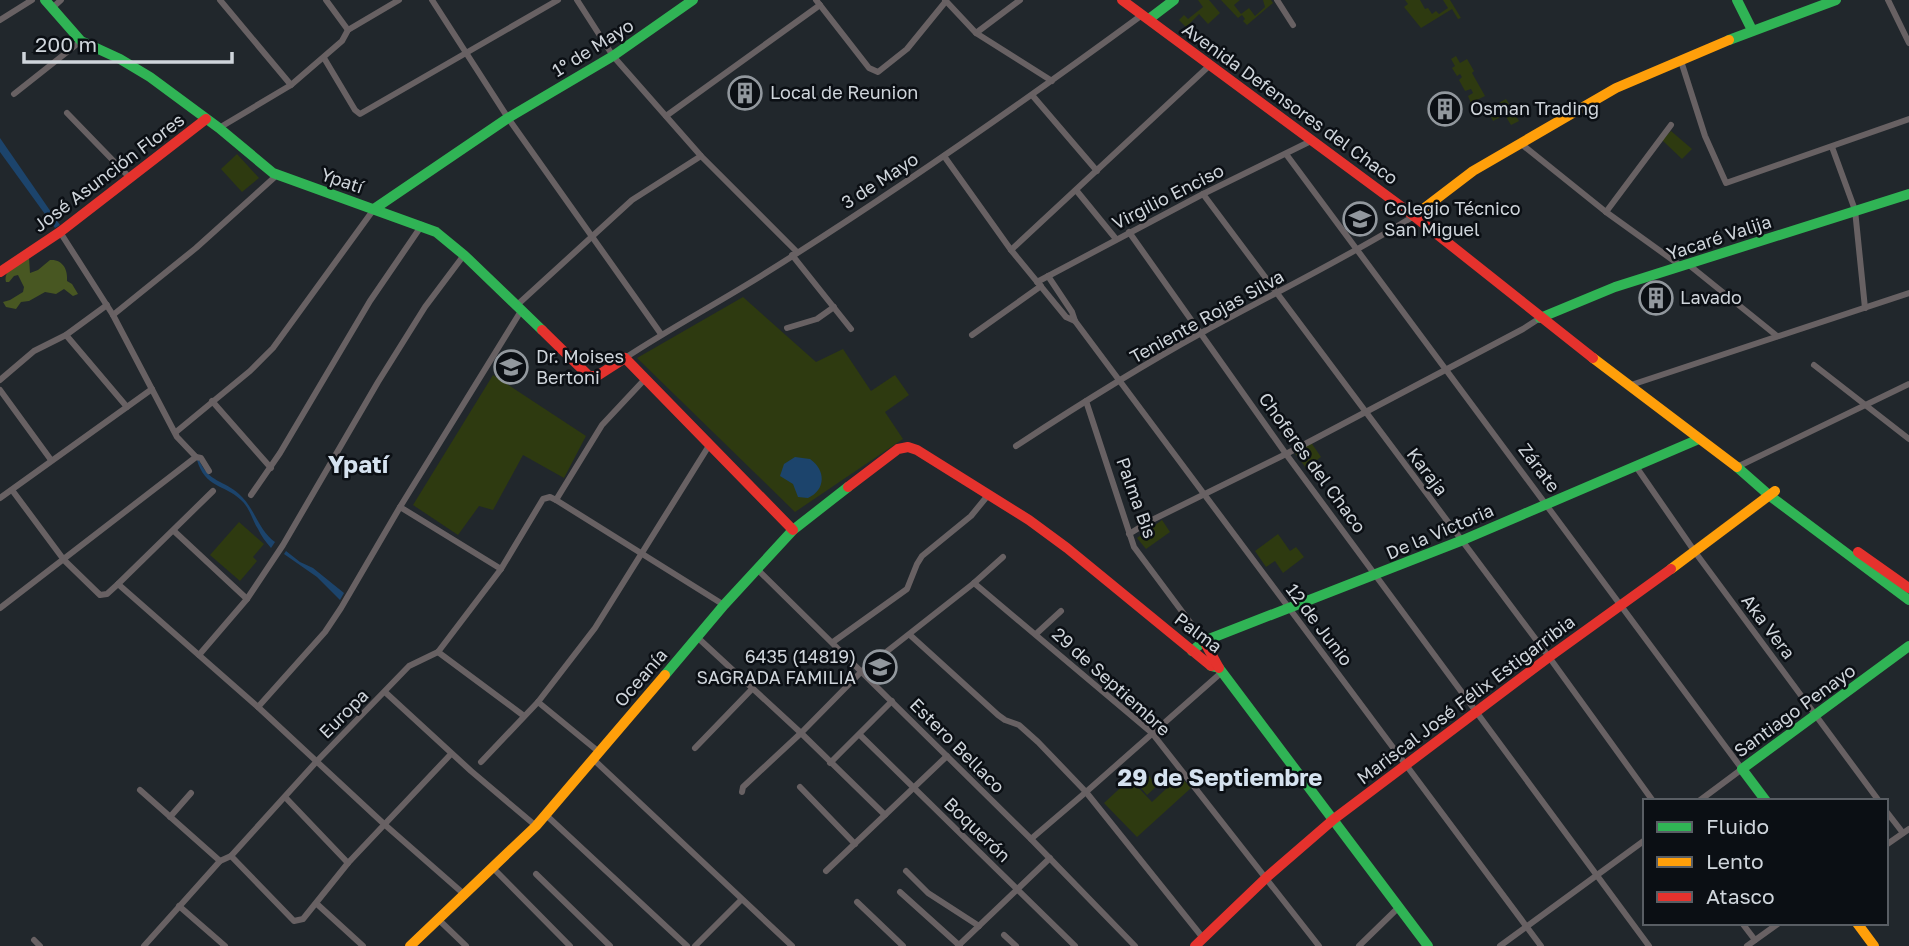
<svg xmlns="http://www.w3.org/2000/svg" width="1909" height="946" font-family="'Golos Text',sans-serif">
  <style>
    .green { fill: #2e3a10 }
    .forest { fill: #485722 }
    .water { fill: #1c446c }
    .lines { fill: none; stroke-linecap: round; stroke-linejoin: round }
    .street { stroke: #686163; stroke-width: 6 }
    .fast { stroke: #30b455; stroke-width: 10 }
    .slow { stroke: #ff9f0a; stroke-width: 10 }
    .jam { stroke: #e5322d; stroke-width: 10 }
    .labels { text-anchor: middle; stroke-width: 5; stroke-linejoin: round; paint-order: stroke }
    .street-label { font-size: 18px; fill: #cfd5db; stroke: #0b0f14 }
    .poi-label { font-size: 18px; fill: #cfd5db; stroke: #0b0f14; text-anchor: start }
    .district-label { font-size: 24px; font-weight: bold; fill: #d5e2ef; stroke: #0b0f14 }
  </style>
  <rect width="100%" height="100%" fill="#21272c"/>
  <g class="green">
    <path d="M1198,0H1209L1220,13L1208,24L1199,14L1186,27L1179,20L1184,15L1188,19L1203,7Z"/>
    <path d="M1221,0H1240L1234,5L1241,14L1249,8L1255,16L1265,7L1263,0H1271L1273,3L1247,25L1243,21L1245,19L1242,15L1238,18Z"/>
    <path d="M1405,0H1420L1425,9L1428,8L1432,14L1436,11L1439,14L1448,8L1443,0H1450L1461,18L1458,19L1452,9L1421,28L1404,7L1408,4Z"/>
    <path d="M1456,56L1460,63L1467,59L1474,71L1472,73L1485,96L1471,103L1468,96L1473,93L1471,89L1465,91L1459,80L1462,77L1460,74L1457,76L1452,68L1455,66L1451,59Z"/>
    <path d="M1506,99L1519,121L1511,125L1505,115L1493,121L1489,113L1486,115L1484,111Z"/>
    <path d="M1671,131L1692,149L1682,159L1662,140Z"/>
    <path d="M237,154L259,178L242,192L221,169Z"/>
    <path d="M743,297L816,362L843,349L871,391L895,375L909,395L885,412L903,439L795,512L637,358Z"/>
    <path d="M493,375L586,436L564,478L523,455L493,510L479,506L458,535L413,505Z"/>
    <path d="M1310,441L1321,457L1306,468L1294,452Z"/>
    <path d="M1162,520L1170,532L1146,549L1137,538Z"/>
    <path d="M239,522L264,544L253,557L257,561L240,581L210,555Z"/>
    <path d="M1278,534L1290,551L1296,547L1304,557L1283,573L1275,561L1266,567L1255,551Z"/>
    <path d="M1143,768L1157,786L1147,795L1132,777Z"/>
    <path d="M1180,776L1191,788L1137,837L1104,803L1130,779L1152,802Z"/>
  </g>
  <path class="forest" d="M29,258L30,273L38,270L50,260C63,259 68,270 67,281L72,284L78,294L73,296L64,289L56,294L45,292L29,301L21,302L16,309L6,307L3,302L10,300L23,292L24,287L18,275L14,276L9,282H6C3,269 19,264 29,258Z"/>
  <g class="water">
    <path d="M0,138L60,225L55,228L0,152Z"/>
    <path d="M795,457L810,459C826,470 826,490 808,498L798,497L793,484L780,476L784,464Z"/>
    <path d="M197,460H199C209,483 224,480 239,494C255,508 258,530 275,542L271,548C266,542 261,536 258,529C252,520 250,508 241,500C224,484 205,488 197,460Z"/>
    <path d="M286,551L300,562L313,568L344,593L340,600L317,577L284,554Z"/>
  </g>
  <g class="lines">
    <g class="street">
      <path d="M220,0L291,85"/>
      <path d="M326,0L348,30"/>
      <path d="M432,0L508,118L661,334"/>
      <path d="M577,0L613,56L701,156L797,252"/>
      <path d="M816,0L869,68L878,72L907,49L946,1"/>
      <path d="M945,0L976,33L1052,81"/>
      <path d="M1277,0L1293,25"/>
      <path d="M1888,0L1909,43"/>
      <path d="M52,8L61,0"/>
      <path d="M0,20L32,0"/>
      <path d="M976,33L1020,0"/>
      <path d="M324,58L355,110L360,114L558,0"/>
      <path d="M1681,61L1705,136L1726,183L1909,119"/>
      <path d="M14,94L81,41"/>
      <path d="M1032,95L1097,171"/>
      <path d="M67,113L131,179"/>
      <path d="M666,116L820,5"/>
      <path d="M219,128L291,85L342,41L348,30L399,0"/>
      <path d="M1520,143L1606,212L1681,266"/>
      <path d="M1832,147L1855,210L1865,308"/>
      <path d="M1286,154L1742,769L1699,801"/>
      <path d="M944,156L1011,250L1066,317L1075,321"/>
      <path d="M1076,190L1116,239"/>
      <path d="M1203,194L1549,657L1653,801"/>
      <path d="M1606,212L1671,125"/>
      <path d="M60,232L113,315L177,437L196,457L201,458L209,471"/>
      <path d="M1129,232L1286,454L1649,946"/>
      <path d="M1011,250L1210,65"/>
      <path d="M792,255L851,329"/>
      <path d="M1689,265L1777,336"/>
      <path d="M1048,276L1072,312L1075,321L1541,946"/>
      <path d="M1037,282L1203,194L1313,140"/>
      <path d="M516,306L632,200L701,156"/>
      <path d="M113,315L196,248L277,175"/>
      <path d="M787,328L817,319L834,307"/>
      <path d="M66,335L127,407"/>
      <path d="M972,335L1041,286"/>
      <path d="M625,358C669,329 716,304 761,276C892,194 1018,106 1142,15"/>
      <path d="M1814,365L1909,439"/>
      <path d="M0,380L34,351L66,335L107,305"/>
      <path d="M1628,386L1909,293"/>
      <path d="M0,390L51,460"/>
      <path d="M212,401L271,468"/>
      <path d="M1086,401L1134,547L1204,641"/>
      <path d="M176,432L250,371L273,348L374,209"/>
      <path d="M1016,446C1077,406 1139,367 1203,332C1274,293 1345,259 1414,216"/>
      <path d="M1737,467L1909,384"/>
      <path d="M1637,468L1695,552L1879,801"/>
      <path d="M12,490L64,560L100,595L107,594L118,584L213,491"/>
      <path d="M251,495L280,453L370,301L422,225"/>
      <path d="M0,498L152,389"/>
      <path d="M556,500L602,425L645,379"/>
      <path d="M400,507L501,569"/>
      <path d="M174,531L247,599"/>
      <path d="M1129,534L1152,520L1286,454L1523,329L1540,318"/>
      <path d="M756,568L1031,839L1135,946"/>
      <path d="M974,583L1152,733L1319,946"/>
      <path d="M118,584L258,707L384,824L465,895"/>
      <path d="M0,608L196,457"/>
      <path d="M1036,634L1061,611"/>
      <path d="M910,635L998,715L1005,720L1019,725L1038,742L1086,792L1203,938"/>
      <path d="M697,637L801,733L885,815"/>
      <path d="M833,642L907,589L917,564L922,556L971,516L989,494"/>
      <path d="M438,652L524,716"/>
      <path d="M199,655L247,599L283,545L378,382L425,307L464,255"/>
      <path d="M385,692L471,771L536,826"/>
      <path d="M538,702L599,752"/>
      <path d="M258,707L325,632L341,608L400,507L521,311"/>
      <path d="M860,735L1075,946"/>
      <path d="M695,748L752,689"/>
      <path d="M593,759L792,946"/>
      <path d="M481,762L538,702L595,628L710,444"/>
      <path d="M830,763L892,701"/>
      <path d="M800,787L855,844"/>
      <path d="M140,790L220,861"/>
      <path d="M742,792L743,787L801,733L862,671L974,583L1003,557"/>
      <path d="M285,797L348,863"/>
      <path d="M1886,811L1903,833"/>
      <path d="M546,815L687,946"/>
      <path d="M170,817L191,793"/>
      <path d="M1031,839L1086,792L1222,672"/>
      <path d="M1886,845L1909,829"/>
      <path d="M231,856L294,921L303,919L348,863L451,754"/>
      <path d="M493,868L570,946"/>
      <path d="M826,871L947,756"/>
      <path d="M906,871L928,893L979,926"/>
      <path d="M536,874L610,946"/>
      <path d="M900,892L960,946"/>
      <path d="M857,902L903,946"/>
      <path d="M317,904L363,946"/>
      <path d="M179,906L225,946"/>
      <path d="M439,920L466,946"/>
      <path d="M1742,923L1755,940"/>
      <path d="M1004,935L1016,946"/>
      <path d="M34,940L40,946"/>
      <path d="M144,946L220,861L231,856L317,761L409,666L438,652L501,569L543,499L550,497L556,500L724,605"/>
      <path d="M695,946L741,900"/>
      <path d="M958,946L1050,858"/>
      <path d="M1359,946L1400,906"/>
      <path d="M1500,946L1645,840"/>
      <path d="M1747,946L1779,923"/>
    </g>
    <g class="fast">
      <path d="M45,0L81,41L120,59L150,77L219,128L273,173L436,232L464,255L542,330"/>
      <path d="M1737,0L1752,30"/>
      <path d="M1149,19L1174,0"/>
      <path d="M1729,40L1836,0"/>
      <path d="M374,209L508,118L613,56L693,0"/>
      <path d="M1540,318L1615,287L1909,194"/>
      <path d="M1737,467L1770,496L1909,600"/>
      <path d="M1192,651L1204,641L1463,540L1699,439"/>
      <path d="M1211,666L1219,668L1428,946"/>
      <path d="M665,675L724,605L793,530L848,487"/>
      <path d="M1766,801L1742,769L1909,646"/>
    </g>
    <g class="slow">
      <path d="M1414,216L1473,171L1616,88L1729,40"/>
      <path d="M1593,358L1737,467"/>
      <path d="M1671,569L1775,491"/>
      <path d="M1857,923L1874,946"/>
      <path d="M410,946L536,826L665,675"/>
    </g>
    <g class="jam">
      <path d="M1122,0L1414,216L1593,358"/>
      <path d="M0,272L60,232L206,119"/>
      <path d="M542,330L589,376H597L625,358L793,530"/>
      <path d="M848,487L898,449L908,447L917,450L1029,520L1067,548L1211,666"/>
      <path d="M1858,552L1909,588"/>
      <path d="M1204,641L1219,668"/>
      <path d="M1195,946L1267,877L1334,819L1549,657L1671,569"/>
    </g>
  </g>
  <defs>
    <symbol id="building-ring" viewBox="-11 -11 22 22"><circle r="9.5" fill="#0b0f14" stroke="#92989e" stroke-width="1.5"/><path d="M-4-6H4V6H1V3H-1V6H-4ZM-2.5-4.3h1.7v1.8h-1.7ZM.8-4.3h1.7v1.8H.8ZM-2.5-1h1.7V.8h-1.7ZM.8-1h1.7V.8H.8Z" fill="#92989e"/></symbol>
    <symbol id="school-ring" viewBox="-11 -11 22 22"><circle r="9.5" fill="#0b0f14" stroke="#92989e" stroke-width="1.5"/><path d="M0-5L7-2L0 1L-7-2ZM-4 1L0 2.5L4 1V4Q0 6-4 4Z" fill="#92989e"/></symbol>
  </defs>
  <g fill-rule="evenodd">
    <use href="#building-ring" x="726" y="74" width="38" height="38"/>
    <use href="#building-ring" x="1426" y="90" width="38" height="38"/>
    <use href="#school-ring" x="1341" y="200" width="38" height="38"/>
    <use href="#building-ring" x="1637" y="279" width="38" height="38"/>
    <use href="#school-ring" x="492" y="348" width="38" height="38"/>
    <use href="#school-ring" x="861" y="648" width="38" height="38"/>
  </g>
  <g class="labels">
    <g class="street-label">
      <text transform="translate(593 48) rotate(-32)" y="6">1º de Mayo</text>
      <text transform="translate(1290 104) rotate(36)" y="6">Avenida Defensores del Chaco</text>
      <text transform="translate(109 173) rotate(-37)" y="6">José Asunción Flores</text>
      <text transform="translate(342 181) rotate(19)" y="6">Ypatí</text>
      <text transform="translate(880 181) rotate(-33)" y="6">3 de Mayo</text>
      <text transform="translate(1168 197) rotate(-27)" y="6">Virgilio Enciso</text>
      <text transform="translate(1719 238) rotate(-18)" y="6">Yacaré Valija</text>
      <text transform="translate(1207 317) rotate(-29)" y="6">Teniente Rojas Silva</text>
      <text transform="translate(1312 463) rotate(54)" y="6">Choferes del Chaco</text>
      <text transform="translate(1539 468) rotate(53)" y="6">Zárate</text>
      <text transform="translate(1427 472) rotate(53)" y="6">Karaja</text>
      <text transform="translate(1136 498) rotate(70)" y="6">Palma Bis</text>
      <text transform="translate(1440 532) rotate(-23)" y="6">De la Victoria</text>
      <text transform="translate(1319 625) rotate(53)" y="6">12 de Junio</text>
      <text transform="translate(1768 627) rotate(53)" y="6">Aka Vera</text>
      <text transform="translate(1198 633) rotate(37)" y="6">Palma</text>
      <text transform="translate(641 678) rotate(-49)" y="6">Oceanía</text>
      <text transform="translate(1111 682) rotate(42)" y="6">29 de Septiembre</text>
      <text transform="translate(1466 700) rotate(-37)" y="6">Mariscal José Félix Estigarribia</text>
      <text transform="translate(1795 711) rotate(-36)" y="6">Santiago Penayo</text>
      <text transform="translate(344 714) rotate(-45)" y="6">Europa</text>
      <text transform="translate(957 746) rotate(45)" y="6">Estero Bellaco</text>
      <text transform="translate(977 830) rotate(44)" y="6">Boquerón</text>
    </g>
    <g class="poi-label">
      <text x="770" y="99">Local de Reunion</text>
      <text x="1470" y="115">Osman Trading</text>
      <text x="1384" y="215">Colegio Técnico<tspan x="1384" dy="21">San Miguel</tspan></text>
      <text x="1680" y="304">Lavado</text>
      <text x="536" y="363">Dr. Moises<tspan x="536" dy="21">Bertoni</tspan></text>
      <text x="856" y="663" text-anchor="end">6435 (14819)<tspan x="856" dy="21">SAGRADA FAMILIA</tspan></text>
    </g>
    <g class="district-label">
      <text x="358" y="473">Ypatí</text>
      <text x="1220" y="786">29 de Septiembre</text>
    </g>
  </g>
  <rect x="1643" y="799" width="245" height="126" fill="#0b0f14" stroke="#595e64" stroke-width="2"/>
  <rect x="1657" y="822" width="35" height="10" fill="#30b455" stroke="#595e64" stroke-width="2"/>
  <text x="1706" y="834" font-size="21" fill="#cfd5db">Fluido</text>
  <rect x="1657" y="857" width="35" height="10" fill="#ff9f0a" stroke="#595e64" stroke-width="2"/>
  <text x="1706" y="869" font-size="21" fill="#cfd5db">Lento</text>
  <rect x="1657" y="892" width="35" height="10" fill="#e5322d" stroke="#595e64" stroke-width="2"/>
  <text x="1706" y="904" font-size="21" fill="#cfd5db">Atasco</text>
  <path d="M24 52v10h208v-10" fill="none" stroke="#cfd5db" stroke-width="3.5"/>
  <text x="35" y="52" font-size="21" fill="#cfd5db" stroke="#0b0f14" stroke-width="5" paint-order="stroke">200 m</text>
</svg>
